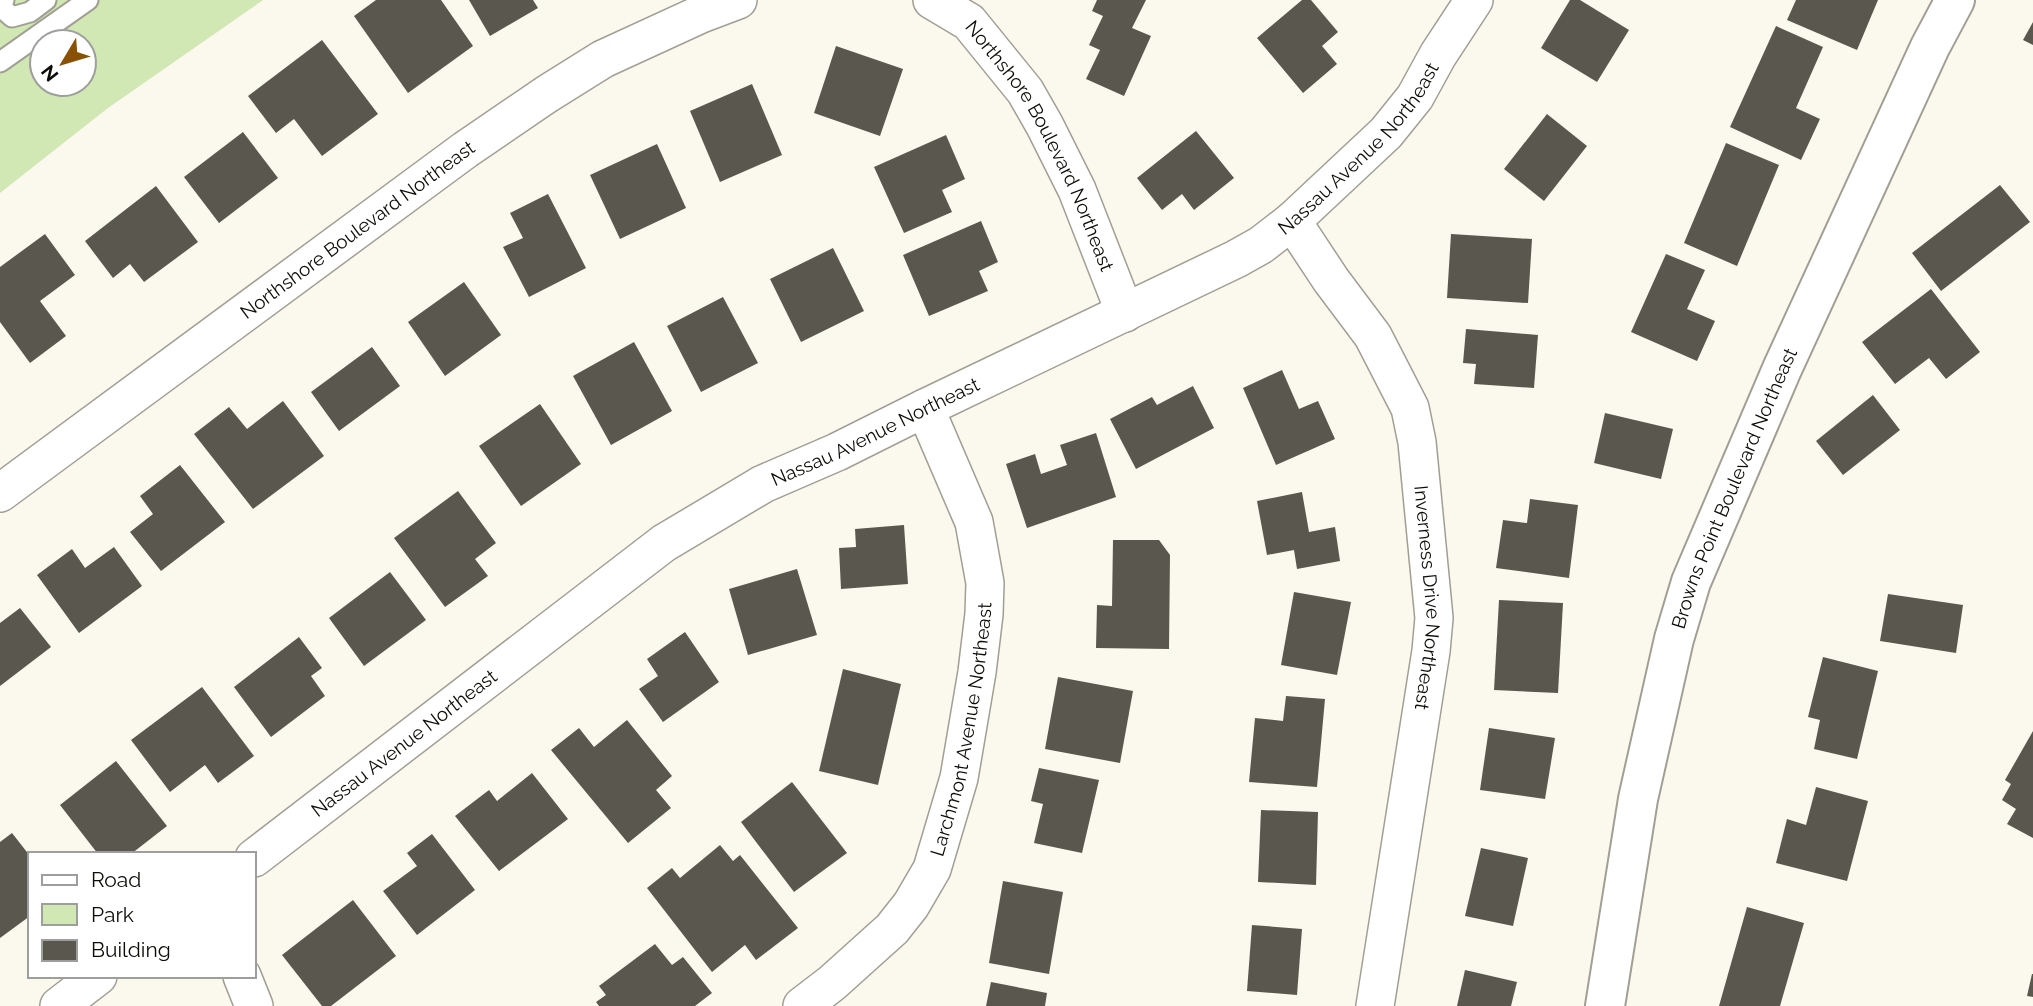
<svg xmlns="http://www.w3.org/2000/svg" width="2033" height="1006" font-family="Raleway,sans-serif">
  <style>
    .green { fill: #d1e8b4; fill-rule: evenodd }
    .building { fill: #5a584e }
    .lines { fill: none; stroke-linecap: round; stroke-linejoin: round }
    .lane-casing { stroke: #a19f94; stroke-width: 23 }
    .street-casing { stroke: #a19f94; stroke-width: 40 }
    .secondary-casing { stroke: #a19f94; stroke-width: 42 }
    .lane { stroke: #fff; stroke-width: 19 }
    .street { stroke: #fff; stroke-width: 37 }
    .secondary { stroke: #fff; stroke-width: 38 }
    .labels { text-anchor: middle; stroke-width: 7; stroke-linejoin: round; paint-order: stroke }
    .street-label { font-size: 19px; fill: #0c0c08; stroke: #fff }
  </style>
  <rect width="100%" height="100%" fill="#fbf8ed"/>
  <path class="green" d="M0,0H263L108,108L0,193ZM42,42H84V84H42Z"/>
  <g class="building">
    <path d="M376,0H441L473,46L408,93L354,16Z"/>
    <path d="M469,0H533L538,8L490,36Z"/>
    <path d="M1097,0H1146L1132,28L1151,36L1124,96L1086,79L1100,50L1089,45L1103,16L1092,11Z"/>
    <path d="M1302,0H1311L1338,32L1322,46L1337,64L1303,93L1257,38Z"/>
    <path d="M1570,0H1580L1629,30L1597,82L1541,48Z"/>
    <path d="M1796,0H1878L1857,50L1787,20Z"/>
    <path d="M2033,22V45L2023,40Z"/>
    <path d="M1776,26L1823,47L1796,108L1820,119L1801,160L1730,127Z"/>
    <path d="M322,40L378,114L322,156L294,119L276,133L248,96Z"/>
    <path d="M836,46L903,69L880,136L814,113Z"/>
    <path d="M752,84L782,155L720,182L690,111Z"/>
    <path d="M1547,114L1587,146L1544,201L1504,169Z"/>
    <path d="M1196,131L1234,178L1194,210L1182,194L1162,210L1137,178Z"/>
    <path d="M243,132L278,178L219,223L184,177Z"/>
    <path d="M946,135L965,179L942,190L952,212L904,233L874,167Z"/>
    <path d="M1726,143L1779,165L1737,266L1684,243Z"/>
    <path d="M657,144L686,208L620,239L590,175Z"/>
    <path d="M2000,185L2030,222L1941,291L1912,253Z"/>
    <path d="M156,186L198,242L144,282L130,264L113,278L85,241Z"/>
    <path d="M548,194L586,268L529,297L503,247L523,238L510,213Z"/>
    <path d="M981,221L998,262L979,271L988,291L929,316L903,255Z"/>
    <path d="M45,234L75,275L40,301L66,336L30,363L0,322V267Z"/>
    <path d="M1451,234L1532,239L1528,303L1447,298Z"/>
    <path d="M833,248L864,311L801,342L770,279Z"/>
    <path d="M1666,254L1705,270L1687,309L1715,321L1697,361L1631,332Z"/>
    <path d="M464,282L501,335L445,376L408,322Z"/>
    <path d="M1931,289L1980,352L1946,379L1929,358L1895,384L1862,342Z"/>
    <path d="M723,297L758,363L701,392L667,326Z"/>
    <path d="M1466,329L1538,335L1534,388L1474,384L1476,364L1463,363Z"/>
    <path d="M634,342L672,411L611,445L573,376Z"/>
    <path d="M372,347L400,386L339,431L311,392Z"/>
    <path d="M1282,370L1299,409L1318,401L1335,439L1276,465L1243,388Z"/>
    <path d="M1193,386L1214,428L1136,469L1110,419L1152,397L1157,405Z"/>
    <path d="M1873,395L1900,430L1843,475L1816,441Z"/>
    <path d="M283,401L324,456L253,509L194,434L229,407L247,429Z"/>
    <path d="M540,404L581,464L521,506L479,446Z"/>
    <path d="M1605,413L1673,429L1661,479L1594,463Z"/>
    <path d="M1096,433L1116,497L1027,528L1006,464L1035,454L1041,474L1067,465L1060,445Z"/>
    <path d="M180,465L225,522L161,571L130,532L153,514L140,496Z"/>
    <path d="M458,491L496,543L475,559L488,576L445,607L394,538Z"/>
    <path d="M1302,492L1309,532L1335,527L1340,561L1297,569L1294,550L1267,555L1257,501Z"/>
    <path d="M1530,499L1578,505L1569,578L1496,568L1503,520L1527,523Z"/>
    <path d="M904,525L908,584L841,589L839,548L856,547L855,529Z"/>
    <path d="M1113,540H1159L1170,555L1169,649L1096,648L1097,605L1112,606Z"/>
    <path d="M114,547L142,586L79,633L37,575L72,549L85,568Z"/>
    <path d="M797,569L817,635L748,655L729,589Z"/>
    <path d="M390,572L426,620L364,666L329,618Z"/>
    <path d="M1294,592L1351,602L1337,675L1281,665Z"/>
    <path d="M1888,594L1963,605L1956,653L1880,641Z"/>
    <path d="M1499,600L1563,603L1558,693L1494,690Z"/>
    <path d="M20,608L51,647L0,686V623Z"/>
    <path d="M685,632L719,682L663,722L639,689L658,676L647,659Z"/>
    <path d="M299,637L322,668L311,676L325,696L271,737L234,687Z"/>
    <path d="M1823,657L1878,671L1857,759L1814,749L1820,720L1808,717Z"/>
    <path d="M843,669L901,684L878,785L819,771Z"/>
    <path d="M1058,677L1133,691L1120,763L1045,749Z"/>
    <path d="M202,687L254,756L218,783L205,765L170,792L131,740Z"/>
    <path d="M1286,696L1325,699L1317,787L1249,782L1255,718L1283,721Z"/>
    <path d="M627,720L672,776L656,790L671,808L628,843L551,750L579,728L594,747Z"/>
    <path d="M1489,728L1555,738L1545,799L1480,790Z"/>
    <path d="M2033,731V838L2007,824L2016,809L2002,800L2011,784L2005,780Z"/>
    <path d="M116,761L167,826L131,854H98L60,805Z"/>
    <path d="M1039,768L1099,780L1082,853L1034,843L1043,804L1031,801Z"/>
    <path d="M532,773L568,819L499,871L455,816L489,790L497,801Z"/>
    <path d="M792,782L847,853L794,892L741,822Z"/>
    <path d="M1816,787L1868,801L1847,881L1776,863L1787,819L1806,825Z"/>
    <path d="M1261,810L1318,812L1316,885L1258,882Z"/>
    <path d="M12,833L30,856V916L0,938V842Z"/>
    <path d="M432,834L475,890L417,935L383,891L417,866L407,853Z"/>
    <path d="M720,845L733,861L740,855L798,928L756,960L745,945L712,972L647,888L672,868L680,878Z"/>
    <path d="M1481,848L1528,858L1513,926L1465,916Z"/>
    <path d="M1003,881L1063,892L1049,974L989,963Z"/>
    <path d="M353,900L396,956L331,1006H322L282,955Z"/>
    <path d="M1747,907L1804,923L1780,1006H1719Z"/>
    <path d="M1252,925L1302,929L1297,995L1247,991Z"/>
    <path d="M655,944L672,965L683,957L712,993L695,1006H599L596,1002L606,995L599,986Z"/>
    <path d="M1465,970L1517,982L1511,1006H1457Z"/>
    <path d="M2032,974H2033V997L2027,996Z"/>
    <path d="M991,982L1047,993L1045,1006H986Z"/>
  </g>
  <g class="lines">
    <defs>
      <g id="lane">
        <path d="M4,0L1,7L12,17L30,12L46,0"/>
        <path d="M0,62L88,0"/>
      </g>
      <g id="street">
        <path id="s1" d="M932,0L969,22L1025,91L1045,126L1077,190L1125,313"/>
        <path id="s2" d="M1292,221L1331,280L1373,336L1410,408L1417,442L1434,618L1431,651L1375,1006"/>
        <path id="s3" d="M0,493L465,150L547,94L603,59L701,14L738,0"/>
        <path id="s4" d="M254,858L664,543L763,484L837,452L925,408L1236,259L1261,245L1292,221L1386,133L1415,97L1438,55L1474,0"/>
        <path d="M242,976L254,1006"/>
        <path d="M59,1006L98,976"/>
        <path id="s5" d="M802,1006L832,983L892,929L911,905L932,869L959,778L977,672L984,614L985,583L974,522L925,408"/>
      </g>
      <g id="secondary">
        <path id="s6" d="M1605,1006L1638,799L1674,639L1691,582L1782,369L1930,47L1955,0"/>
      </g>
    </defs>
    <use href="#lane" class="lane-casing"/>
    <use href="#street" class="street-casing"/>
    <use href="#secondary" class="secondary-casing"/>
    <use href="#lane" class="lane"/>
    <use href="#street" class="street"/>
    <use href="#secondary" class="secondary"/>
  </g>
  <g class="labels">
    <g class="street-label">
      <text dy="7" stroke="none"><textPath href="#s4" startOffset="1323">Nassau Avenue Northeast</textPath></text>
      <text dy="7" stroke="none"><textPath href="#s1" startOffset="187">Northshore Boulevard Northeast</textPath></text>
      <text dy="7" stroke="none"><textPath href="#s3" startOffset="444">Northshore Boulevard Northeast</textPath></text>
      <text dy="7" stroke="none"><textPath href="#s4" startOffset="756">Nassau Avenue Northeast</textPath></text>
      <text dy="7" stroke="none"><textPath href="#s6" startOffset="536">Browns Point Boulevard Northeast</textPath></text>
      <text dy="7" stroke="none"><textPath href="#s2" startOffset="413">Inverness Drive Northeast</textPath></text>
      <text dy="7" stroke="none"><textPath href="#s5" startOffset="334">Larchmont Avenue Northeast</textPath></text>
      <text dy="7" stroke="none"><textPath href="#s4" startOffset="189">Nassau Avenue Northeast</textPath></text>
    </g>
  </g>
  <rect x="28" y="852" width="228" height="126" fill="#ffffff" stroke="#9e9e9c" stroke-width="2"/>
  <rect x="42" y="875" width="35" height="10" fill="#ffffff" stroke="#9e9e9c" stroke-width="2"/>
  <text x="91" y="887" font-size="21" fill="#0c0c08">Road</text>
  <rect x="42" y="904" width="35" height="21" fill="#d1e8b4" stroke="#9e9e9c" stroke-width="2"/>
  <text x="91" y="922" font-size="21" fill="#0c0c08">Park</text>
  <rect x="42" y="940" width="35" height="21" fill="#5a584e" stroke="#9e9e9c" stroke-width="2"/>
  <text x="91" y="957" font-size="21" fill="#0c0c08">Building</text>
  <g transform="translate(63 63) rotate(232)"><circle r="33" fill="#ffffff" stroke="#9e9e9c" stroke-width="2"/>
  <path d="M0-5L12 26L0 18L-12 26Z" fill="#895104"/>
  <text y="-10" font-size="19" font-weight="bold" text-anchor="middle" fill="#0c0c08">N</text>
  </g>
</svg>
